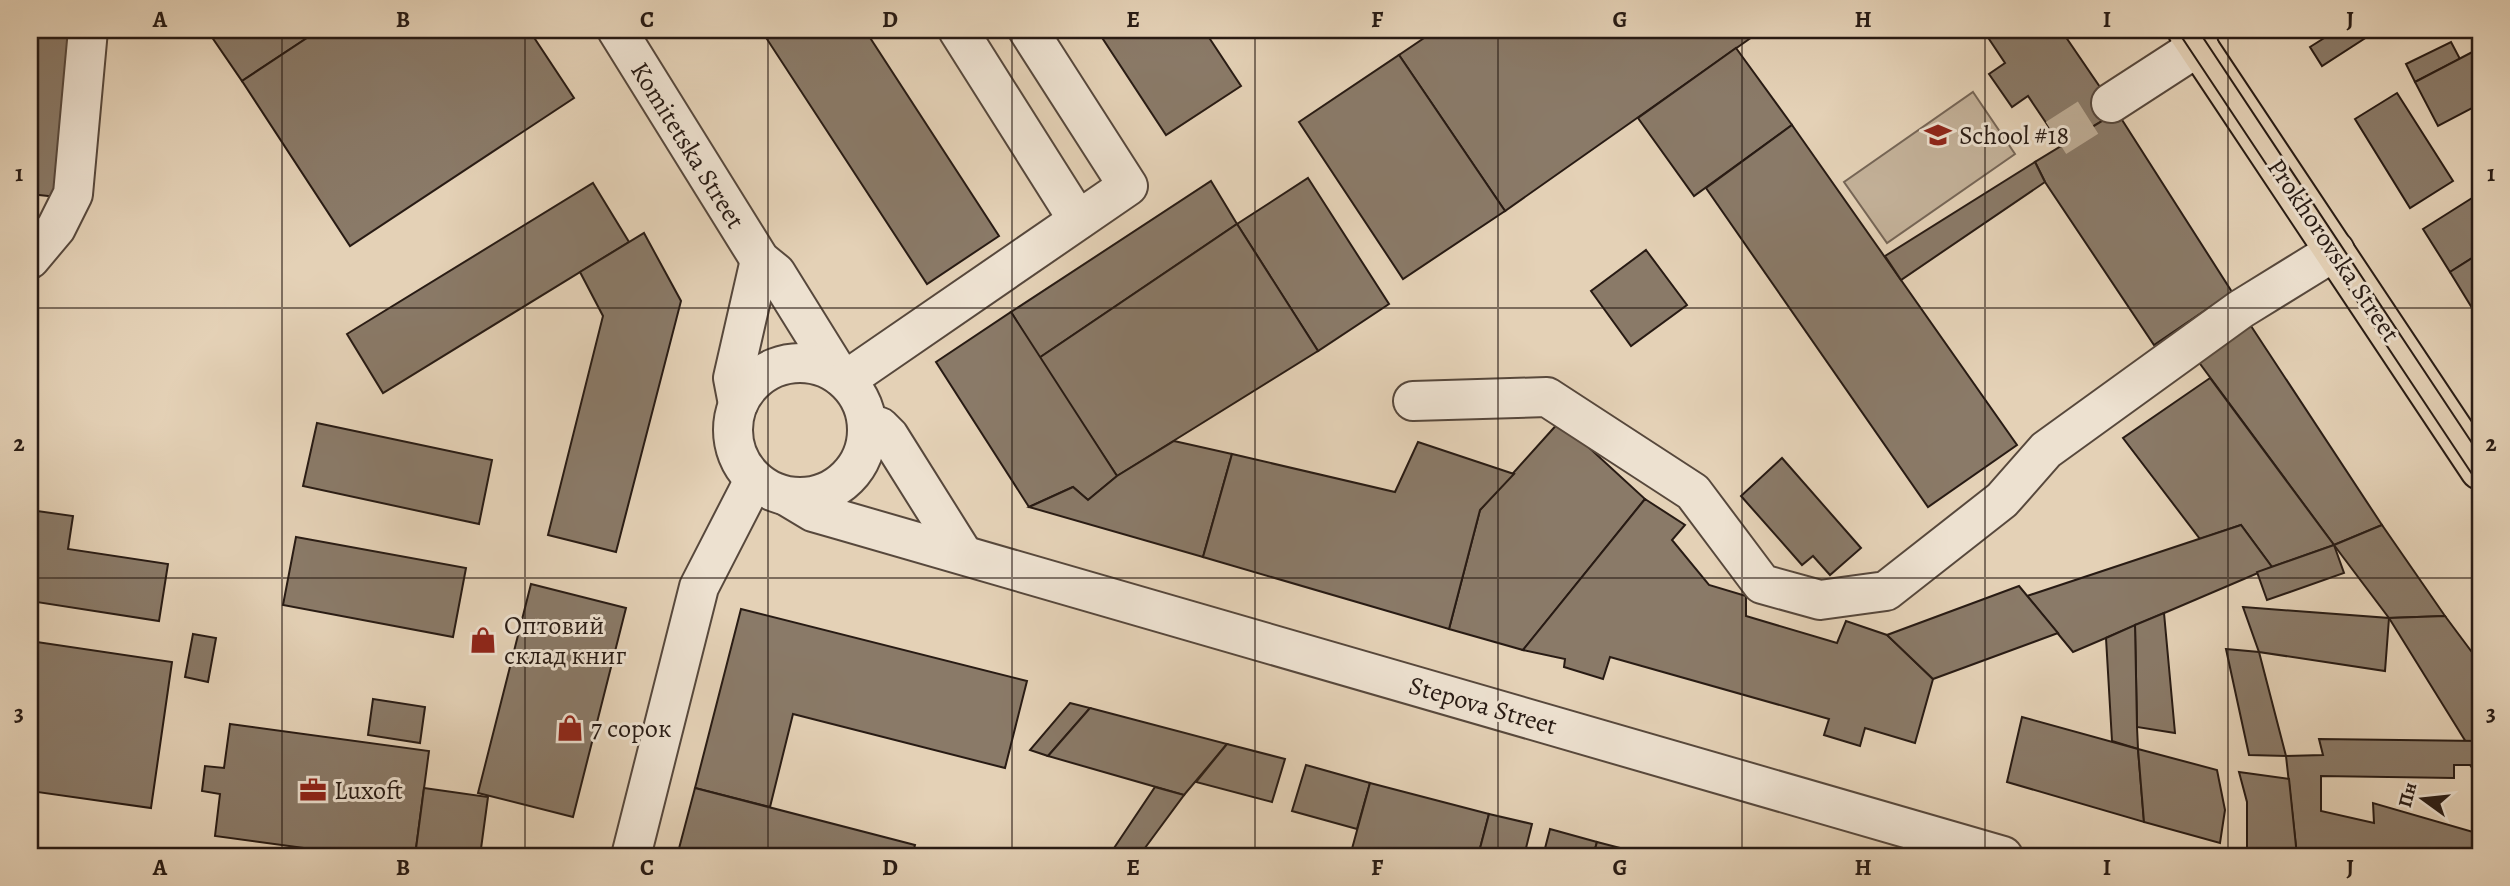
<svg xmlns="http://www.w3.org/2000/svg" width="2510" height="886" font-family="Alegreya,serif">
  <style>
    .green { fill: #c4b29a; stroke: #766657; stroke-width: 2 }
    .building { fill: #8a7a68; stroke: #281b14; stroke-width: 2 }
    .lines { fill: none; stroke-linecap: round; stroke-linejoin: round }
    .minor-tunnel { stroke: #bead96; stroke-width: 38; stroke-dasharray: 38 19; stroke-linecap: butt }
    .minor-casing { stroke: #57483c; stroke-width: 42 }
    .major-casing { stroke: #281b14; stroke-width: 42 }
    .minor { stroke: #ede1d0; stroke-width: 38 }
    .major { stroke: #e4d1b6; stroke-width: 38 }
    .tram { stroke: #281b14; stroke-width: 2 }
    .grid { fill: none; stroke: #281b14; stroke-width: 2; stroke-opacity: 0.55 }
    .labels { text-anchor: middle; stroke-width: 6; stroke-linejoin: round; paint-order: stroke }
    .poi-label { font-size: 26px; fill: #281b14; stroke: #ede1d0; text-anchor: start }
    .street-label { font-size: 26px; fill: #281b14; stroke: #ede1d0 }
    .neatline { fill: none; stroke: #281b14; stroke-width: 2.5 }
    .grid-label { font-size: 23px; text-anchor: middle; font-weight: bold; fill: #281b14 }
  </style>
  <rect width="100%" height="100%" fill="#e4d1b6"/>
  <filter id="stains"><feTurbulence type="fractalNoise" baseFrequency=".00286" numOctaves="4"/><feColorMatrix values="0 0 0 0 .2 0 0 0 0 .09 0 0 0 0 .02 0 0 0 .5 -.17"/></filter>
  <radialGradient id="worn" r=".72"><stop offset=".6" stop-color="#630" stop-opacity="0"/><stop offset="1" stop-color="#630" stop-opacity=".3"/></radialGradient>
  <path class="green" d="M1973,92L2015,154L1887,243L1844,182Z"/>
  <g class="building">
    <path d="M30,30H75L57,197L30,194Z"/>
    <path d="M207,30H319L242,81Z"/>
    <path d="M319,30H529L574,98L350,246L242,81Z"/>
    <path d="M761,30H865L999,236L927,284Z"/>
    <path d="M1097,30H1204L1241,86L1166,135Z"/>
    <path d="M1436,30H1762L1505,211L1399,55Z"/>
    <path d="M1983,30H2061L2117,112L2061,145L2028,96L2012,107L1989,74L2005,63Z"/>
    <path d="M2337,30H2366L2370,35L2322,66L2310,47Z"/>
    <path d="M2451,42L2460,59L2415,82L2406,64Z"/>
    <path d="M1736,48L1792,125L1694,196L1638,118Z"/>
    <path d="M2480,48V104L2438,126L2415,82Z"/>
    <path d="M1399,55L1505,211L1403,279L1299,122Z"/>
    <path d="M2397,93L2453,181L2410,208L2355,119Z"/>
    <path d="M2117,112L2232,292L2154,345L2045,182L2035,162Z"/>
    <path d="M1792,125L2017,445L1928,507L1706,188Z"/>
    <path d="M2035,162L2045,182L1901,280L1885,256Z"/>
    <path d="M1308,178L1389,304L1318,351L1237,224Z"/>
    <path d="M1211,181L1237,224L1039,358L1011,312Z"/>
    <path d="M593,183L629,242L383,393L347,334Z"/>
    <path d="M2480,193V253L2450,272L2423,229Z"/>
    <path d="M1237,224L1318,351L1117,476L1039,358Z"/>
    <path d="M644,233L681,301L616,552L548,535L603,316L580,272Z"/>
    <path d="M1646,250L1687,305L1631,346L1591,291Z"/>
    <path d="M2480,253V321L2450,272Z"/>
    <path d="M1011,312L1117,476L1088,500L1073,487L1029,507L936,362Z"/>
    <path d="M2251,326L2382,525L2334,545L2198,361Z"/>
    <path d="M2210,378L2334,545L2272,567L2241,525L2200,539L2123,438Z"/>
    <path d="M1560,421L1645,499L1523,650L1449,629L1480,510Z"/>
    <path d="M317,423L492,460L479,524L303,486Z"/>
    <path d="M1174,441L1232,454L1203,557L1029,507L1073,487L1088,500L1117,476Z"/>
    <path d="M1418,442L1514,474L1480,510L1449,629L1203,557L1232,454L1395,492Z"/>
    <path d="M1782,458L1861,548L1830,575L1813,556L1802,565L1741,496Z"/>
    <path d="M1645,499L1685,525L1672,540L1709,585L1746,596V616L1837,643L1846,621L1887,635L1933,679L1915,743L1865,728L1860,746L1824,735L1829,719L1610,657L1603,679L1564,667L1565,659L1523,650Z"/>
    <path d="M30,510L73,516L68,549L168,564L159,621L30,601Z"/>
    <path d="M2241,525L2272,567L2073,652L2027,596Z"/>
    <path d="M2382,525L2445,616L2389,618L2334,545Z"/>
    <path d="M296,537L466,568L453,637L283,605Z"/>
    <path d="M2334,545L2344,573L2267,600L2257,572Z"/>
    <path d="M531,584L626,608L573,817L478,793Z"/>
    <path d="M2019,586L2058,633L1933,679L1887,635Z"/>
    <path d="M2243,607L2389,618L2385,671L2259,652Z"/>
    <path d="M741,609L1027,681L1005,768L793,714L770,807L695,788Z"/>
    <path d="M2164,613L2175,733L2137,727L2135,625Z"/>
    <path d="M2445,616L2480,663V741L2466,742L2389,618Z"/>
    <path d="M2135,625L2137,727L2138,749L2112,741L2106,638Z"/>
    <path d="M193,634L216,638L208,682L185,677Z"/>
    <path d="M30,641L172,662L151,808L30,791Z"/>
    <path d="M2226,649L2259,652L2286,756L2249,755Z"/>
    <path d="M373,699L425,707L420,743L368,735Z"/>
    <path d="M1070,703L1090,708L1048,756L1030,750Z"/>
    <path d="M1090,708L1227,744L1184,795L1048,756Z"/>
    <path d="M2022,717L2138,749L2144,822L2007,782Z"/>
    <path d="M230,724L429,751L415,856H363L215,836L220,794L202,791L205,766L224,768Z"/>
    <path d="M2319,739L2480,741V779L2470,765H2454V778L2321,776V811L2374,823L2373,803L2480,834V856H2297L2286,756L2323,755Z"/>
    <path d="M1227,744L1285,759L1272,802L1196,782Z"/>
    <path d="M2138,749L2217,770L2225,810L2220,843L2144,822Z"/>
    <path d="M1306,765L1370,783L1357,829L1292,811Z"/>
    <path d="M2239,772L2289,779L2297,856H2262L2247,852V802Z"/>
    <path d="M1370,783L1489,814L1478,856H1350Z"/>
    <path d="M1155,787L1184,795L1139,856L1110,854Z"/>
    <path d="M424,788L488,797L480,856H415Z"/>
    <path d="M695,788L915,845L912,856H677Z"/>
    <path d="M1489,814L1532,824L1524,856H1478Z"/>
    <path d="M1550,829L1597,842L1593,856H1543Z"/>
    <path d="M1597,842L1651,856H1593Z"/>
  </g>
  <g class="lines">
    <path class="minor-tunnel" d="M2056,138L2111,103"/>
    <defs>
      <g id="minor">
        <path d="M617,30L760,260L776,273L840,376"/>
        <path d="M958,30L1078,220"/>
        <path d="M2111,103L2199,46"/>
        <path d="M30,259L56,228L73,194L88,30"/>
        <circle cx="800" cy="430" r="67"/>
        <path d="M846,380L1128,186L1028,30"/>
        <path d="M1413,401L1547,397L1693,492L1762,584L1820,600L1886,591L2002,500L2046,450L2241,309L2335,251"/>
        <path d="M738,404L733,378L760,260"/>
        <path d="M867,423L880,427L889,436L963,554"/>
        <path d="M788,497L813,512L841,520L2003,856"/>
        <path d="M631,856L699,587L754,480"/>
      </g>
      <path id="major" d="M2187,30L2480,470"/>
    </defs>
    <use href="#minor" class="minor-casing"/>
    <use href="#major" class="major-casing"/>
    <use href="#minor" class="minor"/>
    <use href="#major" class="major"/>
    <g class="tram">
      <path d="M2177,30L2480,486"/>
      <path d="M2198,30L2480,455"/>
    </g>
  </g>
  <path class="grid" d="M282,30V856M525,30V856M768,30V856M1012,30V856M1255,30V856M1498,30V856M1742,30V856M1985,30V856M2228,30V856M30,308H2480M30,578H2480"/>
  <defs>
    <symbol id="school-bare" viewBox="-9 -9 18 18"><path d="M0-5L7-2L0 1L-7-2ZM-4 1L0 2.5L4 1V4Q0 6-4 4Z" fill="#8f2418" stroke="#ede1d0" stroke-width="2.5" paint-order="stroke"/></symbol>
    <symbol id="shop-bare" viewBox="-9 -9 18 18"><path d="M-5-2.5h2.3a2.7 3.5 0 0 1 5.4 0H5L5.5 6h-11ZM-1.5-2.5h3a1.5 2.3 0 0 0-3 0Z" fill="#8f2418" stroke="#ede1d0" stroke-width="2.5" paint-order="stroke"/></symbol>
    <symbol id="office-bare" viewBox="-9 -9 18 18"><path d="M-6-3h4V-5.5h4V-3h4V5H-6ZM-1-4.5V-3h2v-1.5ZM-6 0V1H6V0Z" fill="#8f2418" stroke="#ede1d0" stroke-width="2.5" paint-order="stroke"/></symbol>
  </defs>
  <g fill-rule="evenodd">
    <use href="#school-bare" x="1919" y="116" width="38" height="38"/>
    <use href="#shop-bare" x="464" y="621" width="38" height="38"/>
    <use href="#shop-bare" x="551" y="709" width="38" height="38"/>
    <use href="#office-bare" x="294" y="771" width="38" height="38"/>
  </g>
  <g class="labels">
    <g class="poi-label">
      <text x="1959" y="144">School #18</text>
      <text x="504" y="634">Оптовий<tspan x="504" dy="30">склад книг</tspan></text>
      <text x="591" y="737">7 сорок</text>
      <text x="334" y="799">Luxoft</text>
    </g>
    <g class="street-label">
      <text transform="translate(688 145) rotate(58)" y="9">Komitetska Street</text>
      <text transform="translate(2334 250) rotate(56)" y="9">Prokhorovska Street</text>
      <text transform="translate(1483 705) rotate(16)" y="9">Stepova Street</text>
    </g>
  </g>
  <rect width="2510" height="886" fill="none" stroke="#e4d1b6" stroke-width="77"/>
  <g transform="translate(2423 799) rotate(285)" stroke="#ede1d0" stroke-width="5" paint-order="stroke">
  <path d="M0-5L12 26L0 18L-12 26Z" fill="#281b14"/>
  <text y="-10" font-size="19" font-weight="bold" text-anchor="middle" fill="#281b14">Пн</text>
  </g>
  <rect x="38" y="38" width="2434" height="810" class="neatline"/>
  <g class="grid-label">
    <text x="160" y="27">A</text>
    <text x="403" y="27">B</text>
    <text x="647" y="27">C</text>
    <text x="890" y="27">D</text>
    <text x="1133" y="27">E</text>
    <text x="1377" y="27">F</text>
    <text x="1620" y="27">G</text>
    <text x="1863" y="27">H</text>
    <text x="2107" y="27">I</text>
    <text x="2350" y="27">J</text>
    <text x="19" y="181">1</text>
    <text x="2491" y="181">1</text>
    <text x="19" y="451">2</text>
    <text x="2491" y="451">2</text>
    <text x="19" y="721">3</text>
    <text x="2491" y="721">3</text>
    <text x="160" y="875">A</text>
    <text x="403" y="875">B</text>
    <text x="647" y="875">C</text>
    <text x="890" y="875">D</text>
    <text x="1133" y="875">E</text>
    <text x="1377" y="875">F</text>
    <text x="1620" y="875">G</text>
    <text x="1863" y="875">H</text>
    <text x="2107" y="875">I</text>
    <text x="2350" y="875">J</text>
  </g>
  <rect width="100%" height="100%" filter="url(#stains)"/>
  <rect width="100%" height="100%" fill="url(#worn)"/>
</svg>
